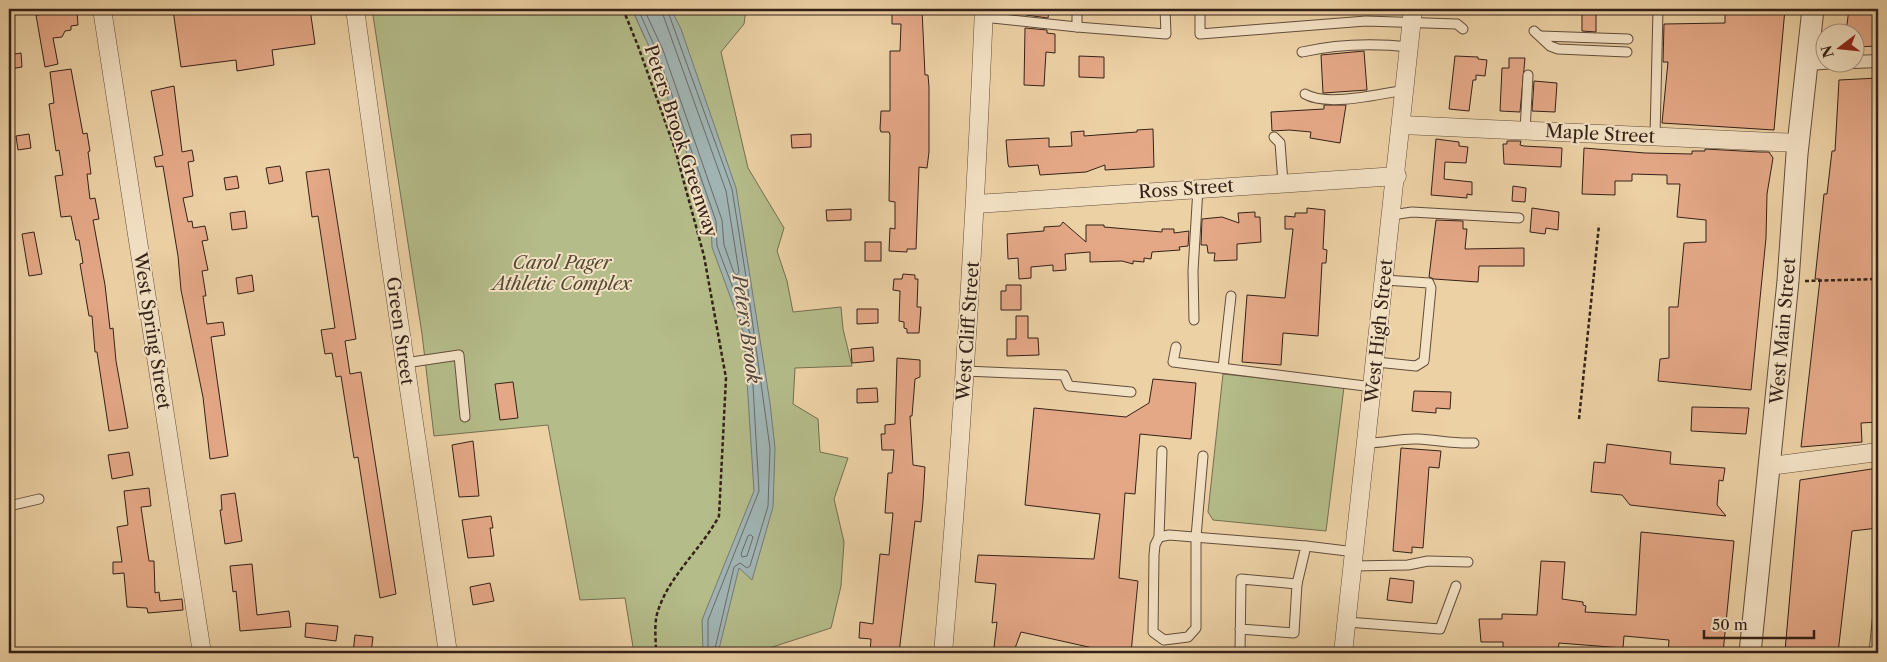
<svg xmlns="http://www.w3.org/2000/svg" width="1887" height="662" font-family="'Libre Caslon Text',serif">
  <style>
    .green { fill: #b4bc89; stroke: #746e50 }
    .water { fill: #a0b4b3; stroke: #757975 }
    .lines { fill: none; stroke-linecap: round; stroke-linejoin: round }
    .shore { stroke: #6a6a66; stroke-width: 1 }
    .building { fill: #e5a887; stroke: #342118 }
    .service-casing { stroke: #624d3b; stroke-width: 11 }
    .pedestrian-casing { stroke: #624d3b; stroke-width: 14 }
    .minor-casing { stroke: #624d3b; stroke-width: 19 }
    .tertiary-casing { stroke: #624d3b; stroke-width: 23 }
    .path { stroke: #342118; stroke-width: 2.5; stroke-dasharray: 4 2.5; stroke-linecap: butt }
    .service { stroke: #f3e1c4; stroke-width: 9 }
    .pedestrian { stroke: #f3e1c4; stroke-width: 12 }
    .minor { stroke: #f3e1c4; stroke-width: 18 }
    .tertiary { stroke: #f3e1c4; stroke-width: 21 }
    .labels { text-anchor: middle; stroke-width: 4; stroke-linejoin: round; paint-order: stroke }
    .street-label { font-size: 18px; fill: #342118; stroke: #f3e1c4 }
    .park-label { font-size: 18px; font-style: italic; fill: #544834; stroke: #f3e1c4 }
    .water-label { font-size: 19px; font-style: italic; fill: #4f463f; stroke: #f3e1c4 }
  </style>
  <rect width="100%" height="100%" fill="#ecd1a5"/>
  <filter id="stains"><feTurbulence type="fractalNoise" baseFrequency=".004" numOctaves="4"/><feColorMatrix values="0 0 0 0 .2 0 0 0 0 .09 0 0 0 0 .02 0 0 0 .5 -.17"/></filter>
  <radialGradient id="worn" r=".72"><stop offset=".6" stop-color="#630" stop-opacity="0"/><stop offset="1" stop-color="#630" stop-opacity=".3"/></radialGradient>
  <g class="green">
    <path d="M372,9H632L645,38L664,9H746L744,24L721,52L748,168L784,228L777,251L787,281L793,312L841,307L843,329L852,366L795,368L793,404L818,419L820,452L848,458L834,499L844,542L841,586L831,628L754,653H634L625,598L580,600L548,425L434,436L422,334Z"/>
    <path d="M1223,374L1344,387L1326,531L1213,520L1208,512Z"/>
  </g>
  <path class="water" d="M632,9H671L681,29L736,188L770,403L775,448L773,507L752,580L739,568L718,653H703L702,620L754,491L744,334L712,247L711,223L652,53Z"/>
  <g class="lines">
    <g class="shore">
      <path d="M638,9L657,52L716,221L717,246L750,333L759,491L708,620V653"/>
      <path d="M644,9L663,50L722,220L724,245L734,273L737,275L739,272L726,191L661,9"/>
      <path d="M667,9L732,189L747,283L770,448L768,506L750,566L747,568L740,563L734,567L714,653"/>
      <path d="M751,535L753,537L747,556L742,557L741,554L748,536Z"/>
    </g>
  </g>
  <g class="building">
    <path d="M176,9H310L315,44L272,50L274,65L237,71L236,60L181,67L173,10Z"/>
    <path d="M892,9H922L925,75H928L929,87V152L927,168L919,167L916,249H907V252L889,251L890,228L895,229V202L889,201L890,135L889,132H881L880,129L881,111H890V51H900L901,24H892Z"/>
    <path d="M1026,9H1049L1048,18L1026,15Z"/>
    <path d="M1725,9H1785L1774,130L1662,123L1668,62H1663L1664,24L1725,23Z"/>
    <path d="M1849,9H1878V46L1854,47V32H1846Z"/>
    <path d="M77,11L78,25L71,26V30L65,31L62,37L53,38L58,64L45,67L36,15Z"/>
    <path d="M1582,14H1596V32L1582,31Z"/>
    <path d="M1025,28L1047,30V33L1055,34V53L1046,52L1044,86L1024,85Z"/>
    <path d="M1364,51L1367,90L1323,93L1321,55Z"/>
    <path d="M21,53L22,67L9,69V55Z"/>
    <path d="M1079,56L1104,57V78L1079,77Z"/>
    <path d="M1455,56L1478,57V59L1487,60L1485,76L1476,75V80H1473L1469,111L1449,109Z"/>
    <path d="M1509,58H1525L1520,112L1500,111L1502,68H1509Z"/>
    <path d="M71,69L83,134L87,133L90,151L88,152L91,174H87L90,199L95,198L99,219L93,220L105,285L110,329L113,328L116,361L128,428L109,431L97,352H95L92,316H89L80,264L83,263L79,240H76L71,216L61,217L55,176L63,175L59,150L56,151L49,104L54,103L50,72Z"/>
    <path d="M1878,78V128L1875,129V155H1878V422L1861,423L1862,442L1801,447L1820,279H1815L1824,194H1827L1832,151H1835L1839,80Z"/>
    <path d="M1534,81L1557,83L1555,112L1532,111Z"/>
    <path d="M174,86L182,152L192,150L194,161L188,162L193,196L183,198L188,222L192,221L193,228L205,226L208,240L202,241L208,270L202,271L206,296H203L207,324L223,322L225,335L211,337L228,456L210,459L203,397L181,290L178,256L163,166L156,167L154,157L163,155L151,91Z"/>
    <path d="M1324,105H1346L1340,143L1310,138L1311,132L1289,130L1272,131L1271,112L1324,109Z"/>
    <path d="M1153,129L1154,167L1105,170V165L1086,172L1040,175L1038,165L1009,167L1008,164L1006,140L1049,138V147L1072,146L1071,132L1084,131V136L1137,132V130Z"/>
    <path d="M29,134L31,148L18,150L16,136Z"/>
    <path d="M811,134V147L792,148L791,135Z"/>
    <path d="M1436,139L1459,142V146L1468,147L1466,163L1445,162L1444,179L1472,182V195L1467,194V198L1431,195Z"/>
    <path d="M1507,141H1521L1520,145L1524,146L1562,148L1561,167L1504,164L1503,144H1507Z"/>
    <path d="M1584,148L1645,153L1692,154V151H1705V149L1759,152H1769L1773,158L1767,194L1766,238L1751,390L1658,381L1660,359L1669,358V307H1678L1684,243L1706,242V220L1677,217L1680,184H1667V175L1632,174V181H1615V195L1582,194Z"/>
    <path d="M280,166L283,181L269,184L266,168Z"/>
    <path d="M329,169L356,339L345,341L350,374L361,372L396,594L380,598L358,457L354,458L341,376L336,377L332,353L325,354L321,330L335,328L318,216L312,217L306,172Z"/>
    <path d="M237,176L239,188L226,190L224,178Z"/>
    <path d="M1513,186L1526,188L1525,202L1512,201Z"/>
    <path d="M1307,208L1325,210L1323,249L1327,250L1326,263H1322L1318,336L1283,333L1281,365L1242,362L1247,295L1285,298L1293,229H1285V216L1295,217V213H1307Z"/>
    <path d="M1532,208L1559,212L1558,230L1546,228L1545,234L1530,232Z"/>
    <path d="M851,209V220L827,221L826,210Z"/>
    <path d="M245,211L247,228L232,230L230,213Z"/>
    <path d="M1255,212V217H1260L1261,242L1237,244V260L1214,261L1215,253H1208L1207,245H1201L1202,219L1222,217L1239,223L1238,213Z"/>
    <path d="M1436,220L1463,221V229H1467L1465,249L1524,248V266H1479L1478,282L1434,279L1429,277Z"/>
    <path d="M1063,222L1086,242V225H1104V227L1162,232V229H1174V233L1189,231L1188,246L1179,247L1180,250L1152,252L1151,259L1144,258V262L1133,261V264L1122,261L1090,262V252L1065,254L1066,270L1053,271V265L1031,267V278L1019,279L1018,258L1008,259L1007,234L1044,231V227L1060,226Z"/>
    <path d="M34,232L42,274L29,276L22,234Z"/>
    <rect x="865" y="242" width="16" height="19"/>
    <path d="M903,274L915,275V279H918L917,307H921L919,333H907V329L904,328V322L899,321L900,291L893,290L894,279H902Z"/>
    <path d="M252,275L254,291L238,294L236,278Z"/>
    <path d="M1006,285H1021V310H1001V291H1006Z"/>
    <path d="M857,309H878V323L857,324Z"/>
    <path d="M1016,316H1028V338H1038L1039,355L1007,356V339H1016Z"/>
    <path d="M873,347L874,361L852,363L851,349Z"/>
    <path d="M897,358L920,360V377L915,379L912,416H910L913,465L925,467L923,501L921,522L915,521L899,653H870L871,639L859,638L860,622L873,624L880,554L889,555L893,513H885L888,473H892L894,450H882L881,434H885V425L895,424Z"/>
    <path d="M1153,379L1196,383L1191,439L1140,434L1135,494L1125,493L1119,578L1138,581L1131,653L1102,650L1021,632L1014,651L994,647L997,622L992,623L996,584L975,582L978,555L1094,559L1100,514L1025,505L1034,408L1126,417L1149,403Z"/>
    <path d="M513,382L518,418L500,420L495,384Z"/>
    <path d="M877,388L878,402L857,403V389Z"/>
    <path d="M1414,391L1451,392L1450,409L1436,408V413L1412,411Z"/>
    <path d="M1692,407L1749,408L1746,434L1691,431Z"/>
    <path d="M473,441L479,496L459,497L452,445Z"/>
    <path d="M1607,444L1671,452L1670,464L1725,468L1723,481L1719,480L1717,505L1726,516L1630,505L1622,495L1591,492L1594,462L1605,463Z"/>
    <path d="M1401,448L1441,451L1439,468L1429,467L1423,548L1412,547V553L1393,551Z"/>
    <path d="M129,452L133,475L112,479L108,455Z"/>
    <path d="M1878,468V528L1852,531L1838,653L1785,651L1800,480Z"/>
    <path d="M149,488L151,506L141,507L149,561H154L155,593L159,592L160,601L182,599L183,610L148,613L147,608L127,607L124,573L113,574V562H122L117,527L128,525L124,491Z"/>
    <path d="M235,493L242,541L225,544L220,510H222L221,495Z"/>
    <path d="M491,516L493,528H490L494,556L468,558L462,520Z"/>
    <path d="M1641,532L1734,541L1723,653H1668L1669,640L1624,636L1623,648L1559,643L1558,651L1503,649V642H1481L1479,619H1502V614L1537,615L1541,561L1565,562L1562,599L1583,602V605L1586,606L1585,612L1636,615Z"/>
    <path d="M252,564L257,615L289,611L291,627L240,631L236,591L233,592L230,566Z"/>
    <path d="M1390,578L1414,581L1412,603L1387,600Z"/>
    <path d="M490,583L494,601L473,605L470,587Z"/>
    <path d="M306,623L338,626L336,641L305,637Z"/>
    <path d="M355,635L373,637L371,653H353Z"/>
  </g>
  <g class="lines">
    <defs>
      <g id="service">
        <path d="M1200,9V34L1366,21L1457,24L1463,29"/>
        <path d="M983,17L1077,27V9"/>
        <path d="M1077,27L1166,34L1165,9"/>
        <path d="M1534,31L1550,46L1558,49L1627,52"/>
        <path d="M1541,36L1628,39"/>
        <path d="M1302,52C1337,44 1374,43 1410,47"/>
        <path d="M1305,94C1327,107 1380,94 1405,90"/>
        <path d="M1525,131L1528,75"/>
        <path d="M1274,137L1280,143L1283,183"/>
        <path d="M1655,137L1658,9"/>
        <path d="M1392,215L1412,212L1519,218"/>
        <path d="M1194,320L1193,271L1198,188"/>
        <path d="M1176,347L1173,362L1373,387"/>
        <path d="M1376,362L1416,366L1424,361L1431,288L1429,283L1385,280"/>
        <path d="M405,363L459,355L465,417"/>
        <path d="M1223,368L1231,296"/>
        <path d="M965,371L1064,375L1069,386L1131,392"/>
        <path d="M1367,443C1385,443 1401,438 1418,439C1438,440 1453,444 1474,443"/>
        <path d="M1162,451L1159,537L1155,545L1154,555L1153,632L1164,640L1188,637L1196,628V537L1203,456"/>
        <path d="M9,506L39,499"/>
        <path d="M1159,537L1169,535L1306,546L1297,584"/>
        <path d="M1306,546L1355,552"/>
        <path d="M1353,566L1408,565L1428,561L1468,562"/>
        <path d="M1347,622L1440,629L1456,586"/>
        <path d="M1240,653L1241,579L1297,584L1294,633L1240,629"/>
        <path d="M1874,653L1878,612"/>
      </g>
      <g id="pedestrian">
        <path d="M1854,62L1878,61"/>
        <path d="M1807,64L1838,62"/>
      </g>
      <g id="minor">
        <path d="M102,9L202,653"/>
        <path d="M355,9L388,247L448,653"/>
        <path d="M1402,125L1798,143"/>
        <path d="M976,204L1397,176"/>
        <path d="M1770,466L1878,452"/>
        <path d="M943,653C962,439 975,224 984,9"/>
        <path d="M1343,653L1413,9"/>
      </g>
      <path id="tertiary" d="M1750,653L1788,281L1797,154L1813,9"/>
    </defs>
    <use href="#service" class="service-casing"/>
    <use href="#pedestrian" class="pedestrian-casing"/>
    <use href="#minor" class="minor-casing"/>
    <use href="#tertiary" class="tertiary-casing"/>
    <g class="path">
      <path d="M623,9L638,46L675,149L704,256L726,378L719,516C701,550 668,576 657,614C654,626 656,641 656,653"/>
      <path d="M1805,281L1878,279"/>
      <path d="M1579,419L1599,225"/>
    </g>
    <use href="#service" class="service"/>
    <use href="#pedestrian" class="pedestrian"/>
    <use href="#minor" class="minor"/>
    <use href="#tertiary" class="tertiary"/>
  </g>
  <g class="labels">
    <g class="street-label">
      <text transform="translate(1600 134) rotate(3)" y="6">Maple Street</text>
      <text transform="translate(681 141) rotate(72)" y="6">Peters Brook Greenway</text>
      <text transform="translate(1186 189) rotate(-4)" y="6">Ross Street</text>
      <text transform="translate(152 331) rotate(81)" y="6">West Spring Street</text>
      <text transform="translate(400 331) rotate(82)" y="6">Green Street</text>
      <text transform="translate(968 331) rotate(-86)" y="6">West Cliff Street</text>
      <text transform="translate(1379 331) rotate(-84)" y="6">West High Street</text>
      <text transform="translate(1783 331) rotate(-85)" y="6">West Main Street</text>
    </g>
    <g class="park-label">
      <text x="562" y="269">Carol Pager<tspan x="562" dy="21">Athletic Complex</tspan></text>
    </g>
    <g class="water-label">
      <text transform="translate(747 329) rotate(82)" y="7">Peters Brook</text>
    </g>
  </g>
  <rect width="1887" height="662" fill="none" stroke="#ecd1a5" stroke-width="30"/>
  <rect x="10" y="10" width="1867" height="642" fill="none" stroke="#342118" stroke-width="2.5"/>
  <rect x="15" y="15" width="1857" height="632" fill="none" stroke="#342118"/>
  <g transform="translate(1840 48) rotate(254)"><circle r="24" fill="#f3e1c4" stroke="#a7947f"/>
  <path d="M0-4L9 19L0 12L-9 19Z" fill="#8f2418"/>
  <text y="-8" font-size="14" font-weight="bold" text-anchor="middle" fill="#342118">N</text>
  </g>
  <path d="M1704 630v8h110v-8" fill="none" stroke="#342118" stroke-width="2.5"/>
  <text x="1712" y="630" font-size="15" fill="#342118" stroke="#f3e1c4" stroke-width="4" paint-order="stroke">50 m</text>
  <rect width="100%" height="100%" filter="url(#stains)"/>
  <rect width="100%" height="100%" fill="url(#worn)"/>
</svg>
